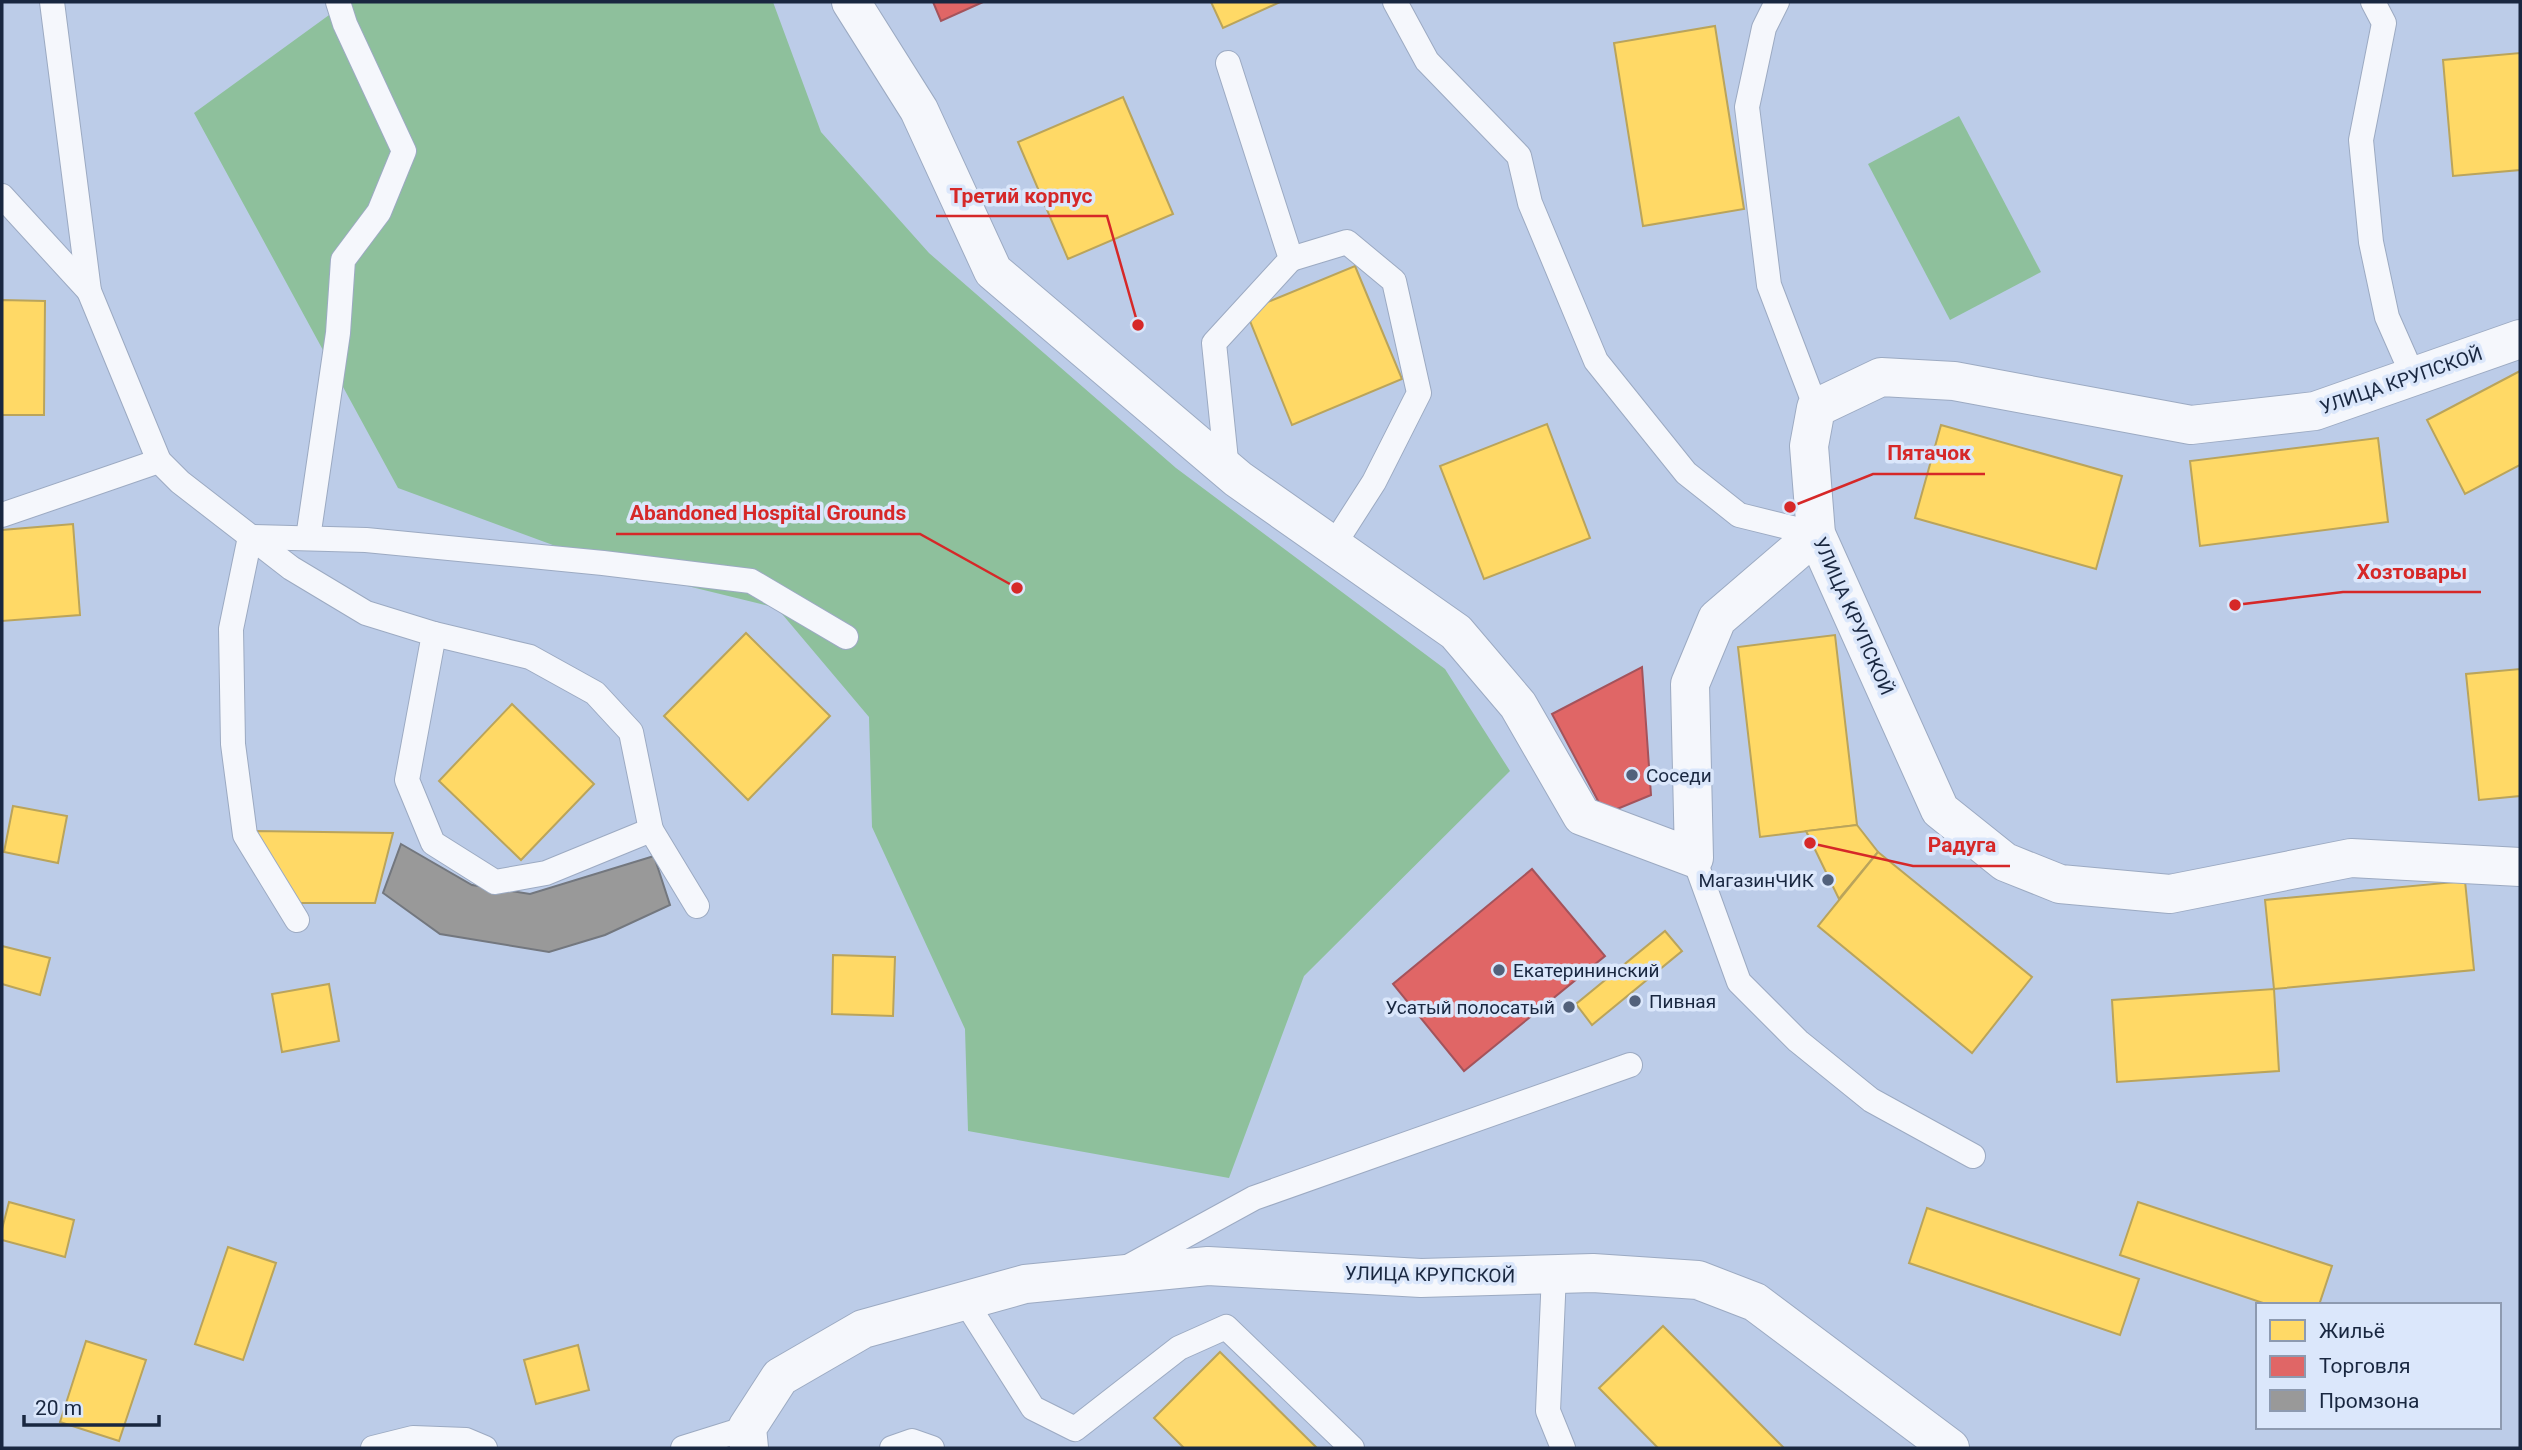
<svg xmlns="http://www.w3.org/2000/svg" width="2522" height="1450" font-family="Roboto,sans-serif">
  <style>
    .green { fill: #8ec09c }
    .homes { fill: #ffd966; stroke: #baa45b; stroke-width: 2 }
    .shops { fill: #e06666; stroke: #a4535b; stroke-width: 2 }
    .industry { fill: #999; stroke: #73777e; stroke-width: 2 }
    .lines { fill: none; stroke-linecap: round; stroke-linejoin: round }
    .lane-casing { stroke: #9caac2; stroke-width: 26 }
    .street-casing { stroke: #9caac2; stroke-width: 40 }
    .secondary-casing { stroke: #9caac2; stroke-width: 40 }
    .lane { stroke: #f5f7fc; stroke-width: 24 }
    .street { stroke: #f5f7fc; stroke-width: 38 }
    .secondary { stroke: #f5f7fc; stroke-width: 38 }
    .poi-dot { fill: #52617b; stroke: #dbe7fb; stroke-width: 2.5 }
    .labels { text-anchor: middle; stroke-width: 7; stroke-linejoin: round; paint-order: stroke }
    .street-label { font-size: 19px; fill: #192740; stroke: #dbe7fb }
    .poi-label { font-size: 19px; fill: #192740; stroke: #dbe7fb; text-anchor: start }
    .leader { fill: none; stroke: #d62828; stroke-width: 2.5 }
    .callout-dot { fill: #d62828; stroke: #dbe7fb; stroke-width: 2.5 }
    .callout-label { font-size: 21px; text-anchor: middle; font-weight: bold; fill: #d62828; stroke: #dbe7fb; stroke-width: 7; stroke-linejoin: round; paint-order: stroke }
  </style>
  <rect width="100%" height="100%" fill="#bccce8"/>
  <g class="green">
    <path d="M347,2H773L821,132L929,253L1176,468L1445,669L1510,771L1304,976L1229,1178L968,1131L965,1029L872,827L869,717L777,608L618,569L398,488L194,113Z"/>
    <path d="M1959,116L2041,272L1950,320L1868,164Z"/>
  </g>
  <g class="homes">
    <path d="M1211,2H1280L1223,28Z"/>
    <path d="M1715,26L1744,209L1643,226L1614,43Z"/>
    <path d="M2520,53V170L2453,176L2443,60Z"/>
    <path d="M1123,97L1173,214L1068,259L1018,142Z"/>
    <path d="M1355,266L1402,379L1292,425L1246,311Z"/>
    <path d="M2,300L45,301L44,415H2Z"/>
    <path d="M2520,371V465L2465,494L2427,420Z"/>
    <path d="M1547,424L1590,538L1484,579L1440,466Z"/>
    <path d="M1941,425L2122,476L2096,569L1915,518Z"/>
    <path d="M2378,438L2388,522L2200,546L2190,461Z"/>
    <path d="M73,524L80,615L2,621V530Z"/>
    <path d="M746,633L830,716L748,800L664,716Z"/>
    <path d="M1835,635L1857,825L1760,837L1738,647Z"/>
    <path d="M2520,669V796L2479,800L2466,674Z"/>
    <path d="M512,704L594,784L521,860L439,781Z"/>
    <path d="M13,806L67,816L58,863L4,852Z"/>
    <path d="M1857,825L1878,852L1839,899L1806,831Z"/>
    <path d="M254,831L393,833L375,903H293Z"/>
    <path d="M1878,852L2032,977L1972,1053L1818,926Z"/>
    <path d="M2465,881L2474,970L2274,989L2265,900Z"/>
    <path d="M1665,931L1682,951L1592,1025L1576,1004Z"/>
    <path d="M2,946L50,958L40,995L2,984Z"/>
    <path d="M833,955L895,957L893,1016L832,1014Z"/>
    <path d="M329,984L339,1041L282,1052L272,994Z"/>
    <path d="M2274,989L2279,1071L2117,1082L2112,1000Z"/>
    <path d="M9,1202L74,1220L65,1257L2,1240V1229Z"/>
    <path d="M2138,1202L2332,1266L2319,1305H2269L2120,1255Z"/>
    <path d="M1927,1208L2139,1279L2120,1335L1909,1263Z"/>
    <path d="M228,1247L276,1263L243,1360L195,1344Z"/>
    <path d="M1663,1326L1784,1448H1658L1599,1388Z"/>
    <path d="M86,1341L146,1360L119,1441L60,1422Z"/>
    <path d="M578,1345L589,1390L536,1404L524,1360Z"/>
    <path d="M1220,1352L1317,1448H1184L1154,1418Z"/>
  </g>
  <g class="shops">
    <path d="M933,2H983L941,21Z"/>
    <path d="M1642,667L1651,795L1605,814L1552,714Z"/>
    <path d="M1532,869L1605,956L1464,1071L1393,984Z"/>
  </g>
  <path class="industry" d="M401,844L472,885L530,894L654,856L670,905L605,935L549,952L440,934L383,893Z"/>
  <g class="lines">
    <defs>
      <g id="lane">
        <path d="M52,2L89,291L159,461L180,482L291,568L366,613L434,634L530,657L595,693L631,732L651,830"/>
        <path d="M1395,2L1427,61L1519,156L1530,203L1596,361L1686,473L1739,515L1816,534"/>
        <path d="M1777,2L1764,28L1747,107L1769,285L1816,408"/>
        <path d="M2373,2L2384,23L2361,140L2371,242L2387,317L2413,376"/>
        <path d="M2,196L89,291"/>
        <path d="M1291,259L1347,242L1394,281L1419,393L1374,482L1333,546"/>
        <path d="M1227,470L1214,343L1291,259L1228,63"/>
        <path d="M2,515L159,461"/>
        <path d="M308,538L338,333L343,260L379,212L404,151L345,24L338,2"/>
        <path d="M434,634L407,780L433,843L495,882L546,873L651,830L697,906"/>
        <path d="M1694,858L1739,982L1798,1041L1871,1100L1973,1156"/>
        <path d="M297,920L245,835L233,744L231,629L250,537L366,540L603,563L751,581L846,637"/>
        <path d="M1126,1268L1254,1198L1630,1065"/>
        <path d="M1554,1274L1548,1411L1563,1448"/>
        <path d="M965,1301L1033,1408L1075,1429L1179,1348L1226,1327L1352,1448"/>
        <path d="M373,1448L413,1438L466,1440L485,1448"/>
        <path d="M683,1448L747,1428"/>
        <path d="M892,1448L912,1441L932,1448"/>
      </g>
      <g id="street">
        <path d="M851,2L919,110L993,271L1238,479L1456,632L1518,705L1582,816L1694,858L1690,684L1717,619L1816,534"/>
        <path d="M2520,339L2315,411L2191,425L1954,381L1881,377L1816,408L1809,446L1816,534L1940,810L2005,862L2060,884L2170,894L2351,858L2520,867"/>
      </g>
      <path id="secondary" d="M749,1448L747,1428L780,1377L863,1329L1025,1284L1208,1266L1421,1278L1593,1273L1698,1280L1755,1302L1950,1448"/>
    </defs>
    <use href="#lane" class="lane-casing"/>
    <use href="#street" class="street-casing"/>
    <use href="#secondary" class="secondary-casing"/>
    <use href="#lane" class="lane"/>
    <use href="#street" class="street"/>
    <use href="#secondary" class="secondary"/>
  </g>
  <g class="poi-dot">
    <circle cx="1632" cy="775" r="7"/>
    <circle cx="1828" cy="880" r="7"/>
    <circle cx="1499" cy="970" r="7"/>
    <circle cx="1635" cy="1001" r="7"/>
    <circle cx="1569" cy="1007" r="7"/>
  </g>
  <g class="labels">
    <g class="street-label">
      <text transform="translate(2401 380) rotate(-19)" y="7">УЛИЦА КРУПСКОЙ</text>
      <text transform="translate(1854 616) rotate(66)" y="7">УЛИЦА КРУПСКОЙ</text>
      <text transform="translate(1430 1274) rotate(1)" y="7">УЛИЦА КРУПСКОЙ</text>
    </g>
    <g class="poi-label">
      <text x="1646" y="782">Соседи</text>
      <text x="1814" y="887" text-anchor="end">МагазинЧИК</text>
      <text x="1513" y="977">Екатерининский</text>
      <text x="1649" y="1008">Пивная</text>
      <text x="1555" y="1014" text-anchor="end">Усатый полосатый</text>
    </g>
  </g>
  <path class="leader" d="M1138 325L1107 216H936M1790 507L1873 474H1985M1017 588L920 534H616M2235 605L2343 592H2481M1810 843L1913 866H2010"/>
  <g class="callout-dot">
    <circle cx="1138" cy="325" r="7"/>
    <circle cx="1790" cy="507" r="7"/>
    <circle cx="1017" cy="588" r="7"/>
    <circle cx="2235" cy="605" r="7"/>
    <circle cx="1810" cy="843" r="7"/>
  </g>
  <g class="callout-label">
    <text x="1021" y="203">Третий корпус</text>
    <text x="1929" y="460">Пятачок</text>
    <text x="768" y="520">Abandoned Hospital Grounds</text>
    <text x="2412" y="579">Хозтовары</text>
    <text x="1962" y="852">Радуга</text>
  </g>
  <rect width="2522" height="1450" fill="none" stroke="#192740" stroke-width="7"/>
  <rect x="2256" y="1303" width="245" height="126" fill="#dbe7fb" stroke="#8d9ab0" stroke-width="2"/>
  <rect x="2270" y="1320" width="35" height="21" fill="#ffd966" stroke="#8d9ab0" stroke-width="2"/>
  <text x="2319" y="1338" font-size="21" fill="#192740">Жильё</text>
  <rect x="2270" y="1356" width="35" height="21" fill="#e06666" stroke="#8d9ab0" stroke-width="2"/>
  <text x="2319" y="1373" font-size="21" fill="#192740">Торговля</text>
  <rect x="2270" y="1390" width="35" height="21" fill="#999999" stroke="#8d9ab0" stroke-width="2"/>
  <text x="2319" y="1408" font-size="21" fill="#192740">Промзона</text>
  <path d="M24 1415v10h135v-10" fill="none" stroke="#192740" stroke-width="3.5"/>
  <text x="35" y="1415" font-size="21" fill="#192740" stroke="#dbe7fb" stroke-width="5" paint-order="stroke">20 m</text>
</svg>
